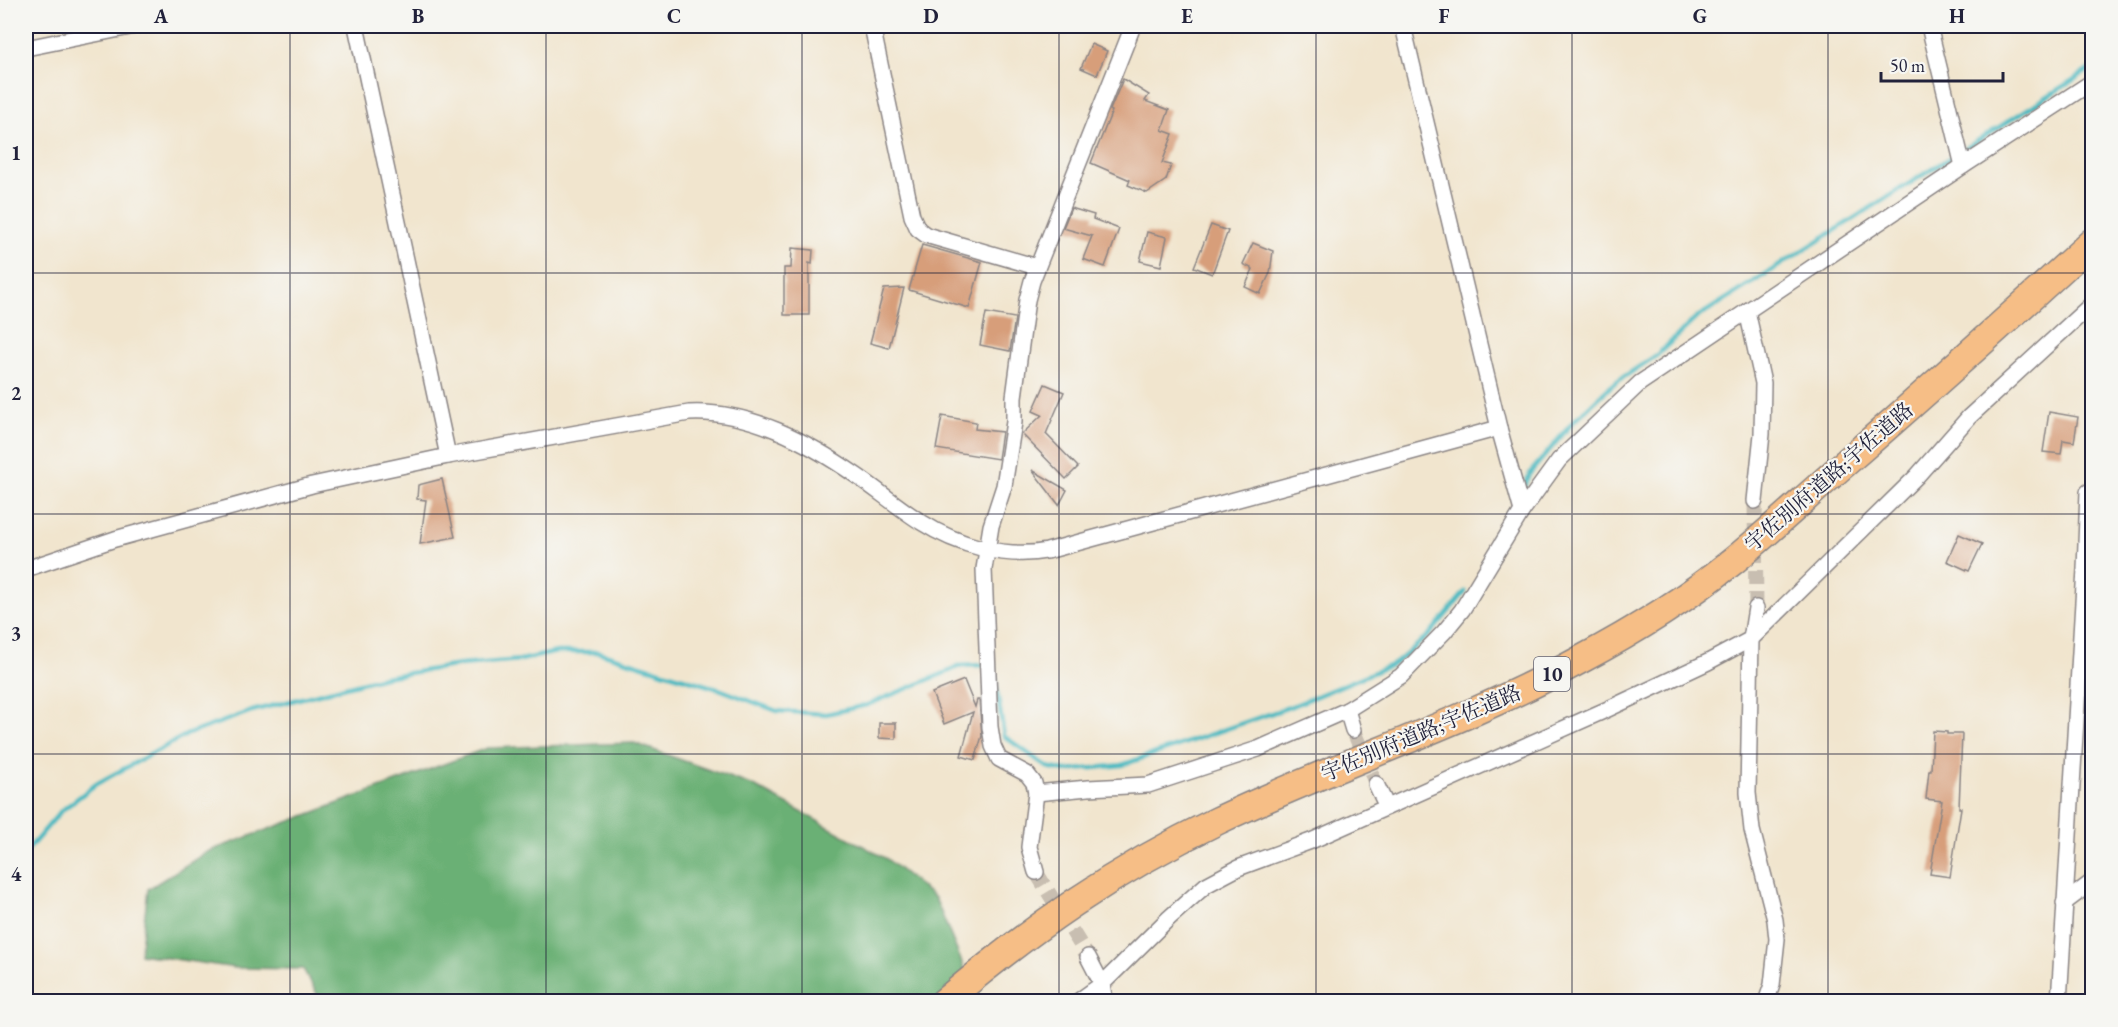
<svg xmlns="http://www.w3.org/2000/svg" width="2118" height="1027" font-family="'EB Garamond','Noto Serif JP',serif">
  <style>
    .forest { fill: #6bb075; stroke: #466958; stroke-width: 1.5 }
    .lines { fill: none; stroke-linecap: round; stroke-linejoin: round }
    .stream { stroke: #4ab9c1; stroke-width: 4.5 }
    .building { fill: #d79e7a }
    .street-tunnel { stroke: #c8beb1; stroke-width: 15; stroke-dasharray: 15 8; stroke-linecap: butt }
    .street-casing { stroke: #8a8484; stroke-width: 18 }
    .highway-casing { stroke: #8a8484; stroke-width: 30 }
    .street { stroke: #fff; stroke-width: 15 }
    .highway { stroke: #f6be86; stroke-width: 27 }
    .grid { fill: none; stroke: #22223b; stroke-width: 1.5; stroke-opacity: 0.55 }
    .labels { text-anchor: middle; stroke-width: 4.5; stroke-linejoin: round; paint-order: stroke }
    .shield { fill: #f6f6f2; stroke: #626272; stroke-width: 1.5 }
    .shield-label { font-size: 20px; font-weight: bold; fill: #22223b }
    .street-label { font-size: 21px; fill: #22223b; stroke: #f6f6f2 }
    .neatline { fill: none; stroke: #22223b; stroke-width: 2 }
    .grid-label { font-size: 20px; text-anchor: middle; font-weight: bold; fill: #22223b }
  </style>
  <rect width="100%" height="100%" fill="#f6f6f2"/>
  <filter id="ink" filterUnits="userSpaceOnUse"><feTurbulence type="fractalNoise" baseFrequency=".0167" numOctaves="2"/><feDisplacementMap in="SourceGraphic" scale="12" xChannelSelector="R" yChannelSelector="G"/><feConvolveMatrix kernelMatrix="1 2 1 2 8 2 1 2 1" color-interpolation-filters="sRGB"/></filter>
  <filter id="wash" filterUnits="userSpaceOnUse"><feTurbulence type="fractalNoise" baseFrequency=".008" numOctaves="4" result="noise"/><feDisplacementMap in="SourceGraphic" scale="24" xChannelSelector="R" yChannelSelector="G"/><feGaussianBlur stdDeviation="1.35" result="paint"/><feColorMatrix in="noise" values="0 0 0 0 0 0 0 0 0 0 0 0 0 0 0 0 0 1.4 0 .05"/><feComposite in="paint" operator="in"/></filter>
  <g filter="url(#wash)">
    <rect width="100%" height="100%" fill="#f1e5ce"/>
    <path class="forest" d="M634,743L754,786L887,859L935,898L978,1001H321L303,969L236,968L140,954L148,889L207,852L487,748Z"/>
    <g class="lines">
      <g class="stream">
        <path d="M1963,150L2092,68"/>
        <path d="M1522,491L1530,473L1574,421L1613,384L1657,355L1696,318L1956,154"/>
        <path d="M995,678L1004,736L1047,767L1065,771L1122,765L1295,705L1396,663L1429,635L1465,592"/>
        <path d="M26,852L61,811L96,784L188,734L252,711L384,677L460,665L521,660L557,652H598L719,689L777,711L826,714L867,705L952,670L957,666L985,665"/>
      </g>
    </g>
    <g id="blocks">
      <g class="building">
        <path d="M1091,44L1107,51L1097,75L1081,68Z"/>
        <path d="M1123,79L1149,95L1145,101L1169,110L1162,130L1173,134L1162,163L1171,165L1166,180L1147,193L1128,185L1130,180L1091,163L1112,111L1110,110Z"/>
        <path d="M1071,208L1094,215L1093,219L1119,229L1105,267L1083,259L1092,236L1063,228Z"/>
        <path d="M1211,225L1228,231L1212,274L1194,267Z"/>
        <path d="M1147,232L1167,237L1161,266L1140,261Z"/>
        <path d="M1253,243L1273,251L1270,273L1260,294L1245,287L1253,269L1243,264Z"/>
        <path d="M922,245L982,262L969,308L909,290Z"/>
        <path d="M792,248L813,250L812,264L809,263V315H784V268H791Z"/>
        <path d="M904,288L889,348L870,343L884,289Z"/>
        <path d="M986,313L1015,318L1010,351L980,345Z"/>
        <path d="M1045,384L1064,392L1046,434L1078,467L1066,479L1022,434L1042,415L1033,411Z"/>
        <path d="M2049,412L2078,417L2074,442L2063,440L2061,454L2043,452Z"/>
        <path d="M942,416L976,422L975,429L1002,432L998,459L936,449Z"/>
        <path d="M1032,470L1067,490L1059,505Z"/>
        <path d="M442,479L455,537L420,544L426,500L417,499L418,485Z"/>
        <path d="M1959,534L1982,544L1969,571L1947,561Z"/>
        <path d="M964,680L975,707L977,700H979L982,736L975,760L961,756L973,712L944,724L932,693Z"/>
        <path d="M879,723H896V739L879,738Z"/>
        <path d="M1933,731L1947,732V734H1962L1959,808H1961L1950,877L1930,874L1942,801L1926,799L1929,770H1931Z"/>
      </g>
    </g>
  </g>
  <g filter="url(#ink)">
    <use href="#blocks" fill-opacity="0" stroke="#8a8484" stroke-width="1.5"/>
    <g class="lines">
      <g class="street-tunnel">
        <path d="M1755,501L1756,608"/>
        <path d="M1353,730L1376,784"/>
        <path d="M1036,872L1088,957"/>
      </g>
      <defs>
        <g id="street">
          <path d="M356,26L448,456"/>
          <path d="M872,26L912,216L918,229L926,235L1037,267"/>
          <path d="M1403,26L1499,428L1522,511"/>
          <path d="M1929,26L1963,166"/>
          <path d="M26,48L135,26"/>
          <path d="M1747,311L1763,383L1762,434L1755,501"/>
          <path d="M26,569L115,539L312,485L448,456L689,413C750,410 808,442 857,476C879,491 899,508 921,522C957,545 1005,559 1047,551L1499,428"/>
          <path d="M1756,608L1751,639L1748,793L1752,830L1775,920L1777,939L1772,985L1766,1002"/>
          <path d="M1347,710L1353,730"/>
          <path d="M1376,784L1387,807"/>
          <path d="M1036,793L1088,788L1148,785L1258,749L1347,710L1401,676L1444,632L1462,610L1522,511L1559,460L1640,383L1963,166L2092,82"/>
          <path d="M1036,872L1029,847L1036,793L1034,783L1027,774L999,759L993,746L990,727L984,569L991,526L1004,486L1014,422V397L1027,300L1032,281L1133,26"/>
          <path d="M2064,903L2092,882"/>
          <path d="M1088,957L1102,984L1105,1002"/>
          <path d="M1077,1002L1102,984L1169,918L1206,885L1238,868L1311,841L1608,709L1708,662L1751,639L1917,476L1969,417L2092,304"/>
          <path d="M2059,1002L2085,569L2088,492"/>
        </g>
        <path id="highway" d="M944,1002C1030,929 1115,870 1217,821C1336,764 1463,724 1580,660C1633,632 1686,599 1732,562C1770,531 1806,497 1843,465C1927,392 2010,317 2092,242"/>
      </defs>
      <use href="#street" class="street-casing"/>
      <use href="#highway" class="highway-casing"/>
      <use href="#street" class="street"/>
      <use href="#highway" class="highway"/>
    </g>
  </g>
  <path class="grid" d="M290,26V1002M546,26V1002M802,26V1002M1059,26V1002M1316,26V1002M1572,26V1002M1828,26V1002M26,273H2092M26,514H2092M26,754H2092"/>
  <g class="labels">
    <rect class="shield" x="1534" y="657" width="36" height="34" rx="4.5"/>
    <g class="shield-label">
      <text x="1552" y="681">10</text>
    </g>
    <g class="street-label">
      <text transform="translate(1829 477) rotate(-41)" y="7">宇佐別府道路;宇佐道路</text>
      <text transform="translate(1421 733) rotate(-23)" y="7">宇佐別府道路;宇佐道路</text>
    </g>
  </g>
  <rect width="2118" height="1027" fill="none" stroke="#f6f6f2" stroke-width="66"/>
  <path d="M1881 72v9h122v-9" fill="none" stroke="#22223b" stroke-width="3"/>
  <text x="1890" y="72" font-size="18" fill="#22223b" stroke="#f6f6f2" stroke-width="4.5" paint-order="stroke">50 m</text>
  <rect x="33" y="33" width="2052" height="961" class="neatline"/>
  <g class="grid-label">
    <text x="161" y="23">A</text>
    <text x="418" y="23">B</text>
    <text x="674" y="23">C</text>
    <text x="931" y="23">D</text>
    <text x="1187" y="23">E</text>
    <text x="1444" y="23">F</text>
    <text x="1700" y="23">G</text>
    <text x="1957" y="23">H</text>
    <text x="16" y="160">1</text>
    <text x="16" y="400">2</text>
    <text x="16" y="640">3</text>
    <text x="16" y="881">4</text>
  </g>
</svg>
